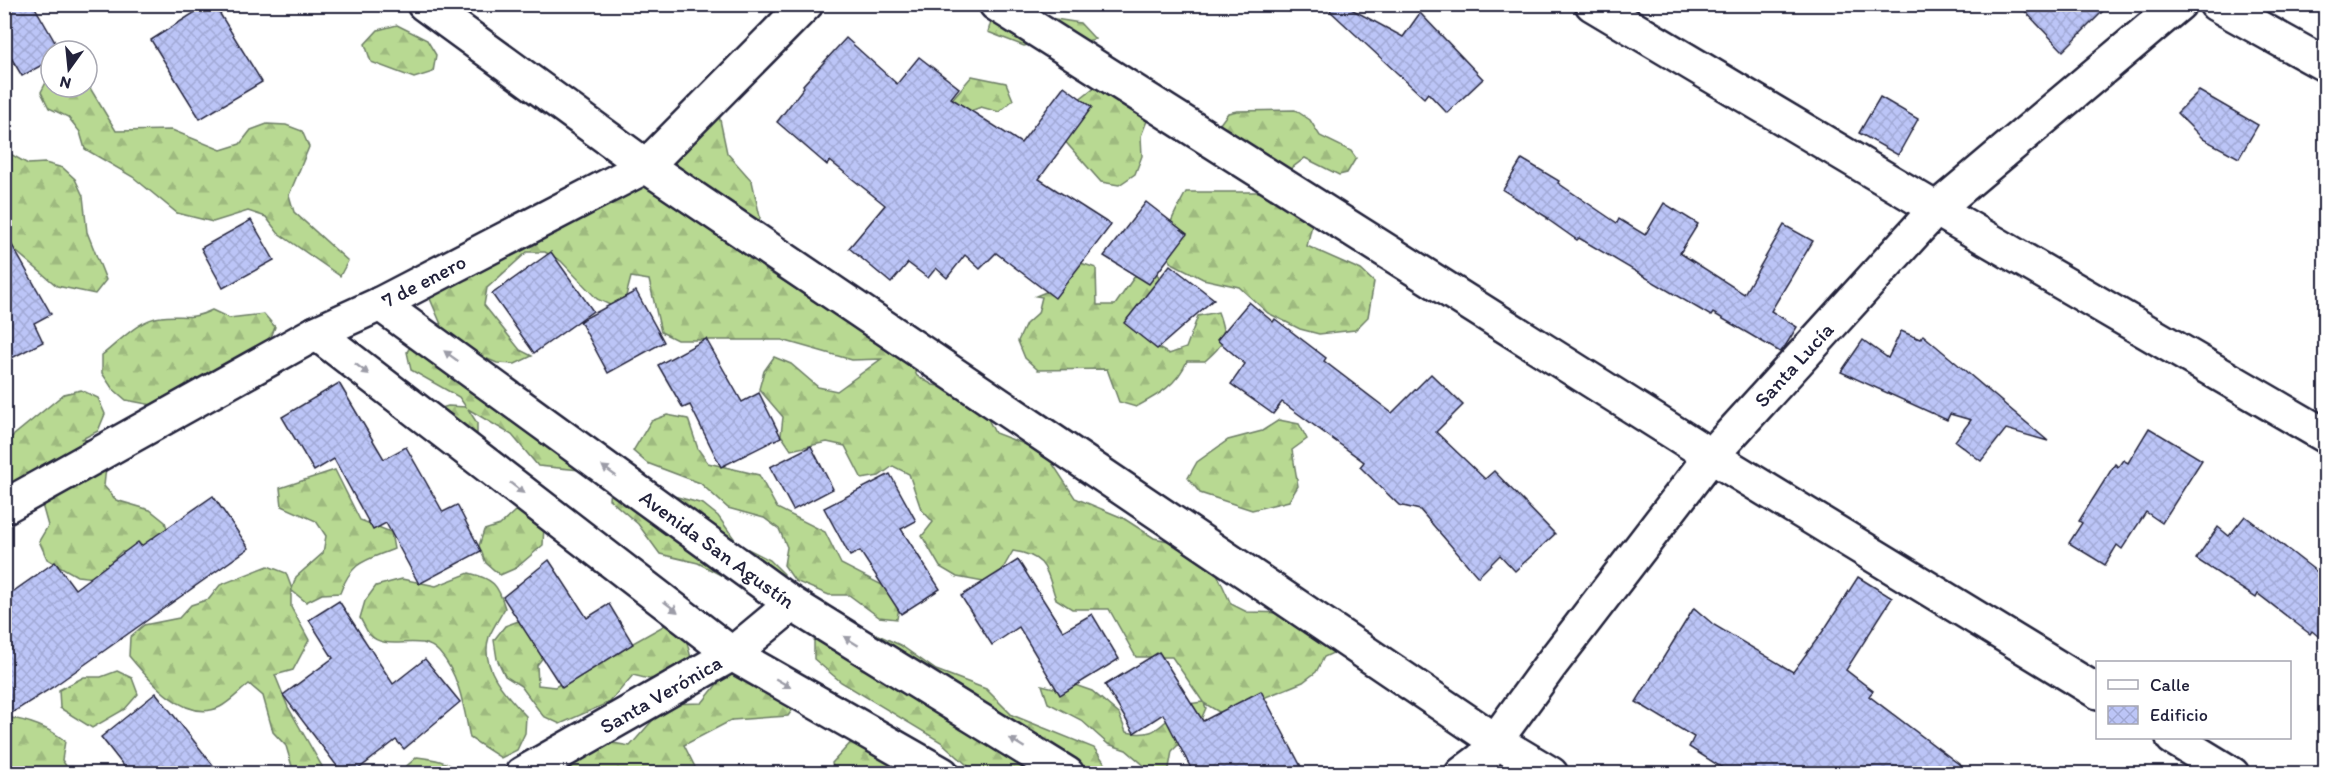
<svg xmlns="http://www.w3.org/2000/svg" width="2330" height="778" font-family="Itim,sans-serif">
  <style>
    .forest { fill: url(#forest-firs); stroke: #6d7e66; stroke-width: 1.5 }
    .building { fill: url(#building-cross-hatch); stroke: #22223b; stroke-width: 1.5 }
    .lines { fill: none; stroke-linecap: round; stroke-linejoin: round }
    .minor-casing { stroke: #22223b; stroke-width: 38 }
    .minor { stroke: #fff; stroke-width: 33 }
    .oneway { fill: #9c9ca7 }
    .labels { text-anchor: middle; stroke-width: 4.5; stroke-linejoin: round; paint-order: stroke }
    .street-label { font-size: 21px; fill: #22223b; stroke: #fff }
  </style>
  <defs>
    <pattern id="forest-firs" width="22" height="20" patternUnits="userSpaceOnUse" patternTransform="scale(1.5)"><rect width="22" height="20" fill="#b8d992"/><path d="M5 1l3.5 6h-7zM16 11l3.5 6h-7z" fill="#9eba7f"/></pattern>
    <pattern id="building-cross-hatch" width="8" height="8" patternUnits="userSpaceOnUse" patternTransform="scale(1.5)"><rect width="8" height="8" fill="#bcc5f7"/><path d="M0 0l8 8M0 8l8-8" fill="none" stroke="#a1a9d5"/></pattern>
  </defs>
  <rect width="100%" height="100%" fill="#fff"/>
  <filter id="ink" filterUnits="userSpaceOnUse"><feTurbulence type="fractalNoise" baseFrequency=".0167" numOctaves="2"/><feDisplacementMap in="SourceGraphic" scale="12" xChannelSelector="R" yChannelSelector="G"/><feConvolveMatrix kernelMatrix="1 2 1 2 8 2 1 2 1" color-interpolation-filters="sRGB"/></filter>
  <g filter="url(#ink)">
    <g class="forest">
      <path d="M993,14L1043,17L1080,23L1095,39L1060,47L1043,42L1024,46L988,32Z"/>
      <path d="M397,25L427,40L436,55L433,72L414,78L371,62L365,44L378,30Z"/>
      <path d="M51,73V87H87V83L116,131L172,130L221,150L240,144L251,130L267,124L286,125L302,131L309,147L289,195L294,212L348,261L340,276L278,233L266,217L248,211L213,222L177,213L133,177L85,149L80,132L68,117L49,108L41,92Z"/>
      <path d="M972,76L1006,83L1013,100L999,112L981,107L963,114L936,118Z"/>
      <path d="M1105,79L1154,103L1141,136L1142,156L1135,174L1119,185L1101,182L1062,138L1073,104Z"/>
      <path d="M1295,110L1310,120L1320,136L1351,151L1356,158L1347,173L1339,175L1305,158L1289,170L1217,128L1228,113L1237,111Z"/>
      <path d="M719,115L727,153L752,181L760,217L753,254L764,269L909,359L917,376L933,385L968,391L980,403L995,433L1045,452L1075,498L1123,518L1154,538L1193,546L1208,554L1231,604L1247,612L1324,614L1342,649L1324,657L1316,672L1303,682L1251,703L1237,715L1219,712L1204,703L1206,708L1199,724L1172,751L1169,768L1175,773H1153L1126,750L1108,744L1081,720L1048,703L1042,685L1058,689L1075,685L1092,691L1119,714L1126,732C1160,739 1159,722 1184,707C1189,703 1197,703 1203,702L1172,657H1136L1109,609H1072L1056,599C1046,570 1047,556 1013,551L994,584L957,577L940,567L922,536L933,522L921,509L909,474L893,466L879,476L862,479L845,446L827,442L791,450L781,435L783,417L759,389L764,371L774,357L791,364L818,387L837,391L881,359L852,360L782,340H677L661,332L649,280L631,277L626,296L612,306L597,299L561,261L545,252H527L487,288L484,305L520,350L532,356L515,364L497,363L449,343L428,294Z"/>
      <path d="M4,143L12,155L28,164L45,163L63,168L75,179L83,196L87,232L106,280L95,294L57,286L5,242Z"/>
      <path d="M1186,192H1269L1315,212L1307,246L1361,270L1374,282L1368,317L1355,330L1319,334L1300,329L1268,313L1239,287L1203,279L1170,262C1162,230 1172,219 1186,192Z"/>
      <path d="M1078,262L1096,268L1097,305H1115L1135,276L1153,270L1165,283L1153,345L1169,354L1186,348L1198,316L1218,312C1228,339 1225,343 1205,361H1187C1177,385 1158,395 1136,407L1119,402L1107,369L1038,370L1025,358L1018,341L1026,324L1038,313L1042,297L1036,296L1053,289Z"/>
      <path d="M212,310L229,318L264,314L275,327L262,361L163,407L126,400L112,388L102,373V355C119,342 139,319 161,317C183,314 189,321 212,310Z"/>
      <path d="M416,337L491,381L526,390L539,402L592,471L538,466L512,435L468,409L477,423V440L492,448L498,465L481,472L463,470L421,434L431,411L448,406L466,407L459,397L411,370L407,352Z"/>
      <path d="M81,390L98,398L105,414L98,431L82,439L116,445L106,467L104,486L116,500L150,510L165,522L170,538L157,550L121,552L95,578L77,576L47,559L39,541L48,526L41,501L16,485L5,486V448L8,440L64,394Z"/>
      <path d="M667,415L688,419L698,449L708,463L759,475L777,508L825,532L841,564L888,588L900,601L897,619L879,617L849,595H829L795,581L784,565L787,547L779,529L764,518L728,508L700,483L647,463L633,451L651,421Z"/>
      <path d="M1279,420L1299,424L1307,439L1292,450L1298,486L1289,501L1252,510L1200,493L1188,478L1197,462L1228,440L1262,431Z"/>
      <path d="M335,470L360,520L391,532L394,549C364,561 352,561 340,593L322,594L306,602L291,590V607L309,640L293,670L275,675L288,707L323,768L330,773H294L286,746L273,732L263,696L249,684C240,691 230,702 220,707C185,724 148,679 129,656L130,637L144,625L179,618L191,605L209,599L220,585L268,566L286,573L292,589L296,577L323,553L326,536L316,521L282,506L280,488Z"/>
      <path d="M626,470L643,474L670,495L703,504L718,516L738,544L770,560L784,574L780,590L764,598L698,563L660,554L638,524L609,499L611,480Z"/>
      <path d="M515,511L532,513L544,525L543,545L516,568L500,575L486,563L479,546L484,530L500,525Z"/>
      <path d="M469,573C493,579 498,584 505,608C500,617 493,627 489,637C479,668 507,696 526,716L525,733L517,750L501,758L470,738C464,709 460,675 439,652C420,631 387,654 369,634C366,630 363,623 360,618L365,601L376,586L402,579L436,586Z"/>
      <path d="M546,611L558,638L537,665L538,685L555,687L665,625L683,627L692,662L669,684L633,675L610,702L560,724L543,716L521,686L505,676L497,659L494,640L505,626Z"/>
      <path d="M828,629L867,630L900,645L936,670L986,689L1012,715L1094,748L1112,773H976L941,742L841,682L814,659V641Z"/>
      <path d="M738,658L798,702L788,716L732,720L684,745L698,773H541L556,746L613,743L630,746L667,704L702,703Z"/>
      <path d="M117,671L132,678L138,694L125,709L92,728L60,708L59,690L84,677H101Z"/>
      <path d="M5,717C27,720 48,727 65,741L62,760L71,773L5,774Z"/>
      <path d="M856,737L905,768L904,773H834L832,763Z"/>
      <path d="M417,757C434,759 448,761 461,773H393L402,770Z"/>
    </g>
    <g class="building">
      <path d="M4,4H33L60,51H51V60L22,76L4,46Z"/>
      <path d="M208,4H214L262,82L200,119L151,40Z"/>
      <path d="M1335,4H1342L1403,37L1420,13L1483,79L1447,113L1428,93L1424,98L1330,11Z"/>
      <path d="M2018,4H2110L2063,51Z"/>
      <path d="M846,38L897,84L919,57L959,88L951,98L1021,143L1064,86L1092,107L1039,179L1111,225L1055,298L996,253L980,269L965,255L947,278L936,268L928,278L908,263L891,283L849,248L885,205L830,161L827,165L777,122L804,87L803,85Z"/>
      <path d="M2199,91L2258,125L2239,158L2203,139L2177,113Z"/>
      <path d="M1880,97L1918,119L1898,155L1859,133Z"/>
      <path d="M1522,159L1559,181L1558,183L1617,223L1619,219L1645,235L1664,203L1698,224L1680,253L1744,294L1784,225L1813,241L1771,311L1797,327L1784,348L1780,352L1713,313L1711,316L1579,238L1577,240L1547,219L1548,218L1503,190Z"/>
      <path d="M1146,202L1187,234L1149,284L1104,256Z"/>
      <path d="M251,220L274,260L223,288L201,248Z"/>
      <path d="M4,231L51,314L34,323L43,342L4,362Z"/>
      <path d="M551,252L593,311L534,353L492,294Z"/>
      <path d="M1170,265L1214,299L1157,349L1124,323Z"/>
      <path d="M636,291L664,342L608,373L580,321Z"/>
      <path d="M1249,302L1273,322L1275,319L1326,358L1324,361L1392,413L1431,374L1463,405L1436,432L1485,479L1494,471L1555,534L1515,571L1500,555L1478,577L1420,510L1399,505L1360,467L1364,462L1282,402L1273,414L1231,384L1245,364L1217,340Z"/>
      <path d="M1901,331L1920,339L1923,335L2048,441L2006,429L1981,461L1955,441L1971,420L1950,414L1947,420L1841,372L1863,340L1888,358Z"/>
      <path d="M706,339L742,402L759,393L781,437L721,467L690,405L683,408L658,365Z"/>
      <path d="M339,383L384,459L406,447L443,512L457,505L481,551L419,584L386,523L373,530L334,459L314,471L282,417Z"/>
      <path d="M2149,428L2202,460L2162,523L2146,512L2122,549L2117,545L2105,565L2069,543L2082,523L2079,521L2115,464L2118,467L2123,460L2128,463Z"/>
      <path d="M811,446L833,489L793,510L770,467Z"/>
      <path d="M890,474L916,521L901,529L940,589L901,614L860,551L850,556L824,508Z"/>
      <path d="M213,496L249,548L53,687L4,718V598L55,562L75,589L138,542L141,546Z"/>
      <path d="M2245,516L2325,578V642L2312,631L2310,634L2258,594L2256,598L2196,559L2218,527L2229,536Z"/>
      <path d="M549,560L587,618L609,604L633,644L562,688L503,597Z"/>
      <path d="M1018,560L1063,631L1092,614L1119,659L1060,695L1019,627L992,645L961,596Z"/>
      <path d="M1858,577L1892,598L1846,670L1873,691L1869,696L1972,774H1732L1689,747L1694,737L1636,702L1694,608L1714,625L1793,672L1826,627Z"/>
      <path d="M339,601L393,684L425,659L460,702L404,749L396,740L352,774H343L283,695L333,658L309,620Z"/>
      <path d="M1159,652L1203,721L1261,691L1305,774H1194L1163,714L1134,733L1105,685Z"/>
      <path d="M156,693L220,774H130L101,737Z"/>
    </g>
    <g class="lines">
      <defs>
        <g id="minor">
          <path d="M424,4L646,166L1496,741L1551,774"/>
          <path d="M996,4L1711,456L2098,692"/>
          <path d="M1592,4L1936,209L2326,436"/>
          <path d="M2216,4L2326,65"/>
          <path id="s1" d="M380,304L792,604L1067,774"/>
          <path d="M316,333L732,654L942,774"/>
          <path id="s2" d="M4,507L316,333L380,304L646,166L806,4"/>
          <path d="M2173,738L2232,774"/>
          <path id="s3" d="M522,774L732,654L792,604"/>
          <path id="s4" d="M1462,774L1482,759L1549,667L1711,456L1936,209L2179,4"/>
        </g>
      </defs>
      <use href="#minor" class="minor-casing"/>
      <use href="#minor" class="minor"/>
    </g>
    <defs><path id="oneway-solid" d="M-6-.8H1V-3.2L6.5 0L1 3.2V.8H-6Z" transform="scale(1.5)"/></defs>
    <g class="oneway">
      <use href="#oneway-solid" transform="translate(451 356) rotate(-144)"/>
      <use href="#oneway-solid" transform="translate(362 369) rotate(38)"/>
      <use href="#oneway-solid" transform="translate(609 471) rotate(-144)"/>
      <use href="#oneway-solid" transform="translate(517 488) rotate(38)"/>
      <use href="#oneway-solid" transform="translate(671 607) rotate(38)"/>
      <use href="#oneway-solid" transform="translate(851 641) rotate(-148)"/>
      <use href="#oneway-solid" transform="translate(783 683) rotate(30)"/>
      <use href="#oneway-solid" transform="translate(1017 743) rotate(-148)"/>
    </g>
  </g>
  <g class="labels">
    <g class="street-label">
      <text dy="7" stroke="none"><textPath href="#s2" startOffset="477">7 de enero</textPath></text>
      <text dy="7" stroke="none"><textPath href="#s4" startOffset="528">Santa Lucía</textPath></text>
      <text dy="7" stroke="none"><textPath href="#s1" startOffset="417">Avenida San Agustín</textPath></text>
      <text dy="7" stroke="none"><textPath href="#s3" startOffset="160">Santa Verónica</textPath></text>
    </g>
  </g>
  <rect width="2330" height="778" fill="none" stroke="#fff" stroke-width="24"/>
  <rect x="12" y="12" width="2306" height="754" fill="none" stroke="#22223b" stroke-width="2" filter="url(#ink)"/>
  <rect x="2096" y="661" width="195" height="78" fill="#ffffff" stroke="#a7a7b1" stroke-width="1.5"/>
  <rect x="2108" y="680" width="30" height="9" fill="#ffffff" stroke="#a7a7b1" stroke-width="1.5"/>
  <text x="2150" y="691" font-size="18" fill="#22223b">Calle</text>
  <rect x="2108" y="706" width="30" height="18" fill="url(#building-cross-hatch)" stroke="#a7a7b1" stroke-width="1.5"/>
  <text x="2150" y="721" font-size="18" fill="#22223b">Edificio</text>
  <g transform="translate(69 69) rotate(195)"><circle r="28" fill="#ffffff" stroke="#a7a7b1" stroke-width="1.5"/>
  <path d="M0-4.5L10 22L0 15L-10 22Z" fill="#22223b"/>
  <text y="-9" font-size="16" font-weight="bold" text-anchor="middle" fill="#22223b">N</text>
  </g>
</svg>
